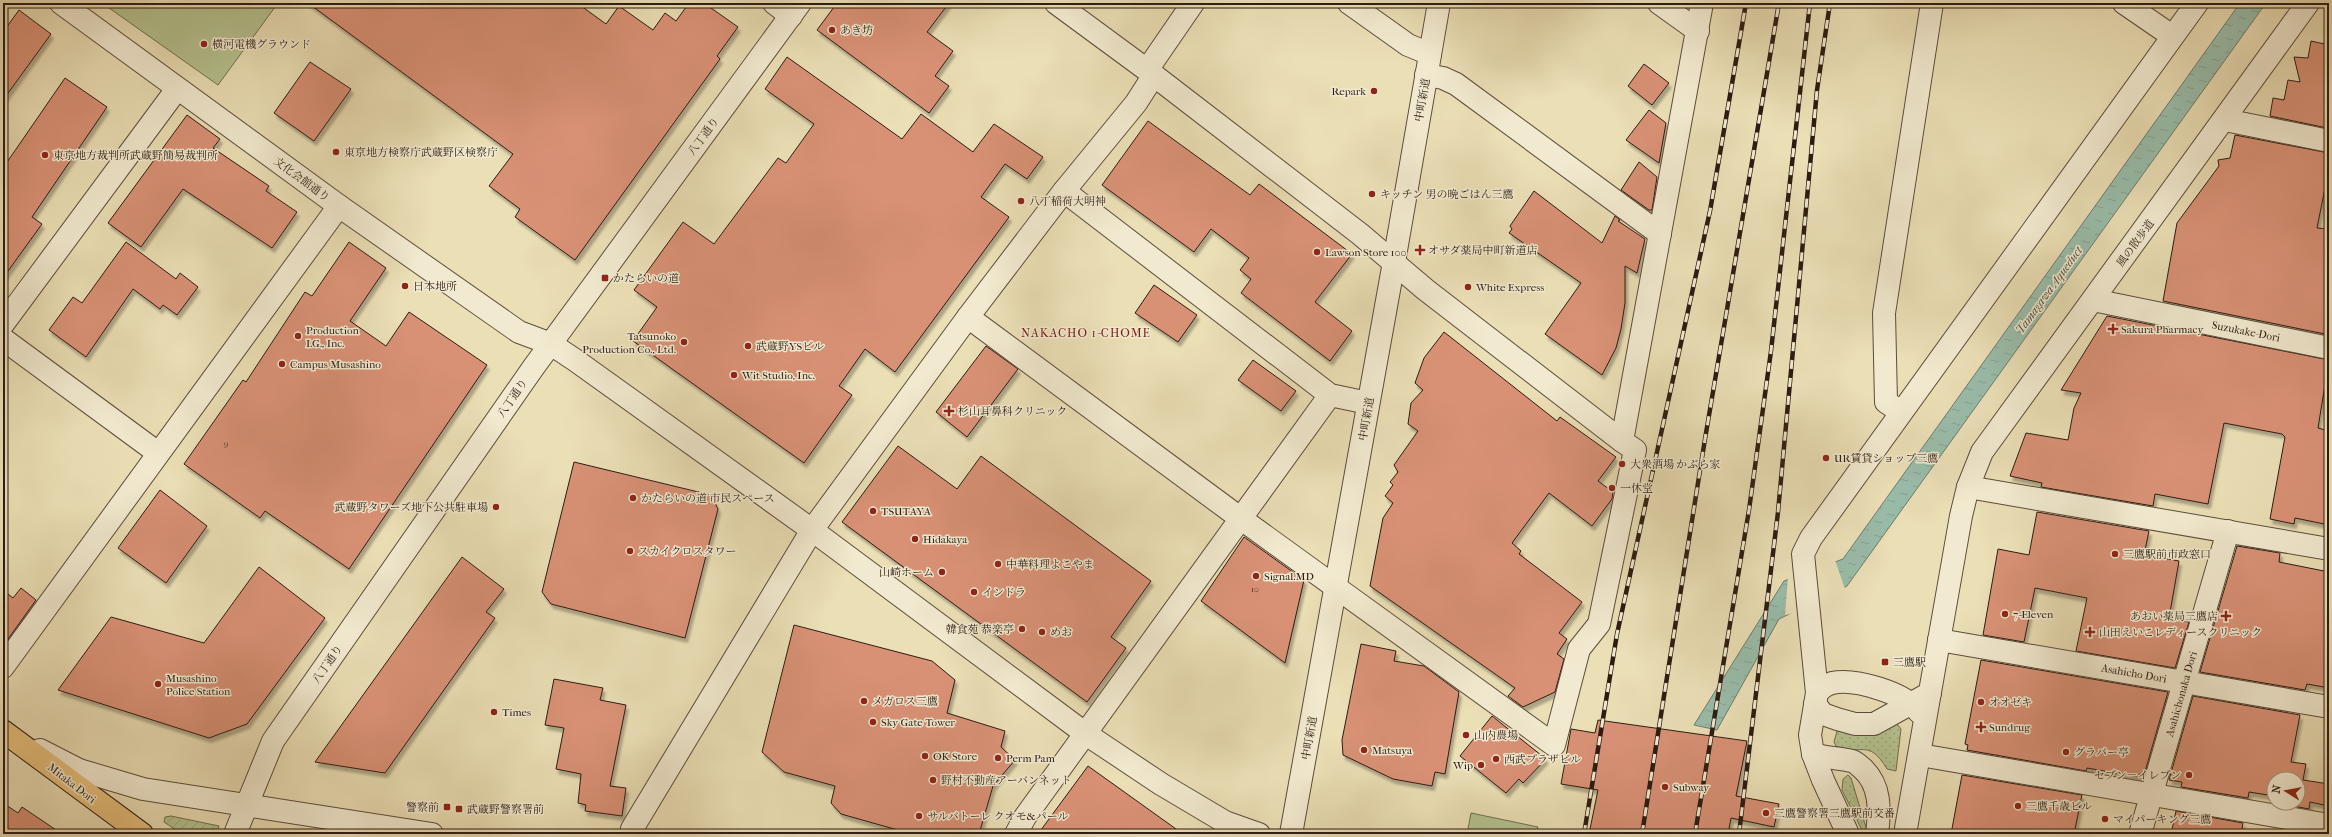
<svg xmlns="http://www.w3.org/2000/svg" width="2332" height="837" font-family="'IM FELL French Canon','Noto Serif JP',serif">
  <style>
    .grass { fill: url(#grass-dots); stroke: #706e52 }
    .park { fill: #b5c290; stroke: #706e52 }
    .garden { fill: url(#garden-furrows); stroke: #706e52 }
    .water { fill: url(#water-ripples); stroke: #6d7c6e }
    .pier { fill: #ebdfb6 }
    .building { fill: #d99176; stroke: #2c1b13; filter: url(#shadow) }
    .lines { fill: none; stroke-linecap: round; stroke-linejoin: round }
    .minor-casing { stroke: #5c4c3c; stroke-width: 24 }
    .major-casing { stroke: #2c1b13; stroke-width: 24 }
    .minor { stroke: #f2ead0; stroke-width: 22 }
    .major { stroke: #e6c07b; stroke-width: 22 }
    .rail-casing { stroke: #2c1b13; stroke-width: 4.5 }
    .rail { stroke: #f2ead0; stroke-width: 3; stroke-dasharray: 9; stroke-linecap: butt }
    .poi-dot { fill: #8f2418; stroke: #f2ead0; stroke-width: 1.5 }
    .labels { text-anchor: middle; stroke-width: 3; stroke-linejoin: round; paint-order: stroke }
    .number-label { font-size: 9px; fill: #57382c }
    .poi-label { font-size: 11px; fill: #2c1b13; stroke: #f2ead0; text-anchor: start }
    .street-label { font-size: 11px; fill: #2c1b13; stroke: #f2ead0 }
    .water-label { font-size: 12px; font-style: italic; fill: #4d4c40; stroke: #f2ead0 }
    .neighbourhood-label { font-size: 12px; letter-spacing: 1px; fill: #7a1f14; stroke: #f2ead0 }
  </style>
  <defs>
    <pattern id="grass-dots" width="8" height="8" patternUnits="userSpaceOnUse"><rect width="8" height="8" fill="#b5c290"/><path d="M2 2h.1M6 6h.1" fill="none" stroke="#9ca67b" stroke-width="1.8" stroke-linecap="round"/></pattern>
    <pattern id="garden-furrows" width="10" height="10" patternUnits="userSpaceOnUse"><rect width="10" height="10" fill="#b5c290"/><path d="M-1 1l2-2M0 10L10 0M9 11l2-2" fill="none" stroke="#9ca67b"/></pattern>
    <pattern id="water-ripples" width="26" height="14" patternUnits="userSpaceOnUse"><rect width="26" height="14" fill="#99bdaa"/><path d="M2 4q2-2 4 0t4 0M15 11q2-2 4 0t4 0" fill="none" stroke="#84a291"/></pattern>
    <filter id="shadow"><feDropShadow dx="2.5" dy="4.5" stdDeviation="1" flood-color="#0004"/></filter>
  </defs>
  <rect width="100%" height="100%" fill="#ebdfb6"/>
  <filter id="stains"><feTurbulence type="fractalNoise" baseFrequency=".005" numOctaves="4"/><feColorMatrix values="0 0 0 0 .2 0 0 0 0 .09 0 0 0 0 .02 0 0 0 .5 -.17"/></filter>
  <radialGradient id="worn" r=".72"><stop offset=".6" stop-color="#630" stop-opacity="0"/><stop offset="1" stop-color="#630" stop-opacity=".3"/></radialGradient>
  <g class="grass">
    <path d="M1894,724L1898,725L1901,729L1896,771L1887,769C1868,737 1861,757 1836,746L1834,742L1837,731C1861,733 1872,738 1894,724Z"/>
    <path d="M1848,775L1851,778L1868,834H1864L1842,790L1843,779Z"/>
  </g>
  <g class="park">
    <path d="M102,3H278L218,85Z"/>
    <path d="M1471,813L1538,827L1536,834H1467Z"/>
  </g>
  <path class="garden" d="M171,816L219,826L216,834H182L164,822L165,817Z"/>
  <path class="water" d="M2240,3H2266L1847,586L1779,619L1717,730L1694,725L1784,581L1843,559Z"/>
  <path class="pier" d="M1835,560L1845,589L1800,612L1785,615L1788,578Z"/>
  <g class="building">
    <path d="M308,3H577L606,24L619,6L653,30L665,13L676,21L689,3H704L738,27L717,56L720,59L575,260L515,217L520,209L489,186L513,154Z"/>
    <path d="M837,3H949L927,32L953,51L935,76L949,86L929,113L817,30Z"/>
    <path d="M19,10L51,34L3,100V32Z"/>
    <path d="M2311,41L2329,45V116L2327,128L2270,116L2273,98L2284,100L2288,80L2300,82L2294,57L2308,58Z"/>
    <path d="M787,57L902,139L921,114L973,152L994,124L1043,157L1027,179L1005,164L981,197L1009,217L895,372L865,349L839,386L852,395L804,463L633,341L657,307L634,290L683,222L714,244L778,158L786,163L814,124L765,89Z"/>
    <path d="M310,62L351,89L314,141L274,113Z"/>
    <path d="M1644,64L1669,83L1652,105L1628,86Z"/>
    <path d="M65,78L107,107L32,217L42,224L3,278V168Z"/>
    <path d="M1649,110L1666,123L1659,163L1626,140Z"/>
    <path d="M187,115L220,139L213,148L269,186L266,191L297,212L272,248L183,189L141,247L108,223Z"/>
    <path d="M1148,121L1250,195L1259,184L1352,254L1315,302L1352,331L1330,361L1241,293L1251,279L1240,270L1249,258L1211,229L1194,252L1102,185Z"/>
    <path d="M2235,135L2329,153V168L2317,228L2329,229V308L2325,334L2163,301L2177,223L2219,166L2218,160L2230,158Z"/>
    <path d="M1639,162L1657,177L1652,210H1649L1621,190Z"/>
    <path d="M1534,191L1602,243L1615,216L1620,220L1618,221L1645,239L1637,273L1625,266V303L1621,329L1616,348L1602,375L1545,334L1581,283L1509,233L1512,229L1510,226Z"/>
    <path d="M126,242L176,279L180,273L198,287L177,315L163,305L160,309L133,289L86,357L49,330L73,297L82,303Z"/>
    <path d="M349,242L386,268L350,321L386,346L409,312L487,365L349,569L265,511L260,518L184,464L243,380L246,382L305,292L312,296Z"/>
    <path d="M1154,285L1197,315L1178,342L1135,313Z"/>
    <path d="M2107,316L2329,360L2318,428L2329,431V525L2295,518L2294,524L2270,519L2285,437L2282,434L2224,423L2208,504L2155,494L2153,506L2041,487L2042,483L2010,476L2026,433L2068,440L2074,408L2081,393L2061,390Z"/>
    <path d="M1444,332L1557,421L1560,417L1616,457L1598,481L1613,492L1612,499L1592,526L1549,493L1512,543L1521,551L1519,554L1582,602L1559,633L1567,639L1557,654L1564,659L1555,692L1523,707L1508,696L1515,688L1370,586L1383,518L1393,503L1385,496L1393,485L1390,482L1398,472L1394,465L1418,431L1408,424L1411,403L1423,390L1415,383L1424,358Z"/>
    <path d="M986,346L1018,369L967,437L936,412Z"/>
    <path d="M1253,360L1296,391L1281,411L1238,380Z"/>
    <path d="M898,446L957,489L981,456L1151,581L1111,637L1126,648L1087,702L842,522Z"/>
    <path d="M574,462L711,495L718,509L685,638L551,604L542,592Z"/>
    <path d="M160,490L207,526L166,583L118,548Z"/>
    <path d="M2037,512L2149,531L2144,555L2179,561L2169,618L2189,622L2175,668L2076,651L2087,598L2035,588L2024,642L1983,635L1998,549L2029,555Z"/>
    <path d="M1244,537L1304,580L1285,663L1201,601Z"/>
    <path d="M2237,546L2280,553L2279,562L2329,572V688L2307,684L2305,690L2200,672Z"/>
    <path d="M462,557L504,589L486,612L495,618L385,773L315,762Z"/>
    <path d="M259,567L325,618L247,724L209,738L58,690L111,617L204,643Z"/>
    <path d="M21,588L36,600L3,646V590L13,598Z"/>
    <path d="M794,625L932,661L955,680L947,713L1005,731L1001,747L1015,760L993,786L979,834H912L841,814L831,803L835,786L784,772L762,752Z"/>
    <path d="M1361,644L1396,651L1394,661L1424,666L1459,692L1445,774L1435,772L1432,786L1393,779L1343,755L1342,740Z"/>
    <path d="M1981,660L2168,692L2144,775L2139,774V777L2087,768L2086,771L1967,750L1968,745L1965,744Z"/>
    <path d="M554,679L603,688L600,700L626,705L610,786L626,788L622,816L585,811L586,805L578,803L581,774L556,769L564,728L545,725Z"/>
    <path d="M2193,696L2300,715L2291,762L2306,764L2303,780L2329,784V806L2310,802L2309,809L2288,805L2289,803H2298V779H2274V796L2249,792L2248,798L2181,787L2182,782L2169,780Z"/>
    <path d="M1492,716L1546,759L1523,783L1519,779L1506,793L1460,756Z"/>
    <path d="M1598,720L1747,741L1736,796L1779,804L1774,827L1731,818L1728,834H1589L1598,790L1561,784L1571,729L1595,733Z"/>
    <path d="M1088,766L1183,834H1038Z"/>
    <path d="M1962,775L2082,795L2074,834H1951Z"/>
    <path d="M3,803L18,813L22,807L62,834H3Z"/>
    <path d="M2176,811L2243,823L2241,834H2171Z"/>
  </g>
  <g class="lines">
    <defs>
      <g id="minor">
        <path d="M61,3L339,206L519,332L551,344L575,360L812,530L1086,734L1161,784L1225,822L1259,834"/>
        <path d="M774,3L791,16"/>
        <path d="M1056,3L1147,70L1360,234L1426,290L1622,441"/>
        <path d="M1349,3L1408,45L1430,54"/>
        <path d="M1659,3L1698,31"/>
        <path d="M2124,3L2172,36"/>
        <path d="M1147,70L1193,3"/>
        <path d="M1426,75L1443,78L1456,84L1660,234"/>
        <path d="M2225,120L2329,141"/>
        <path d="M1064,191L1330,395L1368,403"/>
        <path d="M2093,300L2329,348"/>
        <path d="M968,317L1240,518L1554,745L1579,649L1599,624L1635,450L1622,441L1702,3"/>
        <path d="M3,324L177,89"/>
        <path d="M3,339L158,453"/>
        <path d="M1901,412L1886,402L1884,313L1932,3"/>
        <path d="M1968,487L2329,549"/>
        <path d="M1939,640L2329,707"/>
        <path d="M3,667L339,206"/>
        <path d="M1817,693C1821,688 1825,685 1832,683C1855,678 1905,693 1919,712"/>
        <path d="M1815,704L1823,714L1837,719L1855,724H1874L1930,693"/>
        <path d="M40,750L79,770L143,789L432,834"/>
        <path d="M1813,754C1826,758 1839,758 1852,761C1856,762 1859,766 1862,768C1881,785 1880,810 1877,834"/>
        <path d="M1920,755L2329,825"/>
        <path d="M235,834L273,741L533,368L800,3"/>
        <path d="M631,834L632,829L812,530L968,317L1064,191L1136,103L1154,75"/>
        <path d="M1016,834L1025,817L1330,395"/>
        <path d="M1291,834L1394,262L1439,3"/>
        <path d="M1848,834L1823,780L1813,754L1810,735L1817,693L1803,554L1811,538L2197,3"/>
        <path d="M1905,834L1961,516L1968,487L1982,452L2308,3"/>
        <path d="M2140,834L2228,531"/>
      </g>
      <path id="major" d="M3,731L142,834"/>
    </defs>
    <use href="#minor" class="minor-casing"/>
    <use href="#major" class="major-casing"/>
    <use href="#minor" class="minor"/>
    <use href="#major" class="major"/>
    <defs>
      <g id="rail">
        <path d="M1584,834L1617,634L1710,211L1746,3"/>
        <path d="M1642,834L1705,439L1779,3"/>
        <path d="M1695,834L1749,510L1771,351L1810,3"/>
        <path d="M1739,834L1778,512L1817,90L1830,3"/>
      </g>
    </defs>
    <use href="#rail" class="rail-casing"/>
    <use href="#rail" class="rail"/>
  </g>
  <g class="poi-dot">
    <circle cx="832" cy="30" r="4"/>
    <circle cx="204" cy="44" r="4"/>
    <circle cx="1374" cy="91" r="4"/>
    <circle cx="336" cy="152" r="4"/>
    <circle cx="45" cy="155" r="4"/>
    <circle cx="1372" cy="194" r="4"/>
    <circle cx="1021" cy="201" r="4"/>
    <path d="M1418 244h4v4h4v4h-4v4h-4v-4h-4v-4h4z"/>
    <circle cx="1317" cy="252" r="4"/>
    <rect x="601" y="274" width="8" height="8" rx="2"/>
    <circle cx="405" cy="286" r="4"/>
    <circle cx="1468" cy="287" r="4"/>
    <path d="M2111 323h4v4h4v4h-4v4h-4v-4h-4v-4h4z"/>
    <circle cx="298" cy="336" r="4"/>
    <circle cx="684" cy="342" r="4"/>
    <circle cx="748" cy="346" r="4"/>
    <circle cx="282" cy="364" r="4"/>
    <circle cx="734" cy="375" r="4"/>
    <path d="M947 405h4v4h4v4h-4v4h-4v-4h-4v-4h4z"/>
    <circle cx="1826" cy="458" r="4"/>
    <circle cx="1622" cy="464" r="4"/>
    <circle cx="1612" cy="488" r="4"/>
    <circle cx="633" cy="498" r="4"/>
    <circle cx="496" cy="507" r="4"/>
    <circle cx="873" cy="511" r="4"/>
    <circle cx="915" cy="539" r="4"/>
    <circle cx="630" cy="551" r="4"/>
    <circle cx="2115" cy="554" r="4"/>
    <circle cx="998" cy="564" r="4"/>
    <circle cx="942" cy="572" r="4"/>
    <circle cx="1256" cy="576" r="4"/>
    <circle cx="974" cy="592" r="4"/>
    <circle cx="2005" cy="614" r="4"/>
    <path d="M2224 610h4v4h4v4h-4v4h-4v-4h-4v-4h4z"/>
    <circle cx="1022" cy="629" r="4"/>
    <circle cx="1042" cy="632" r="4"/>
    <path d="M2088 626h4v4h4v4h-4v4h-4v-4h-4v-4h4z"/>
    <rect x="1881" y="658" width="8" height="8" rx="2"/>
    <circle cx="158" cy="684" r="4"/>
    <circle cx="864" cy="701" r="4"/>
    <circle cx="1981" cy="702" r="4"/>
    <circle cx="494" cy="712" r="4"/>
    <circle cx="873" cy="722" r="4"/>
    <path d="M1979 721h4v4h4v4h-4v4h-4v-4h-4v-4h4z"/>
    <circle cx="1466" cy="735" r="4"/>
    <circle cx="1364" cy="750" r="4"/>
    <circle cx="2066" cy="752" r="4"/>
    <circle cx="925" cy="756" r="4"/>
    <circle cx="998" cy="758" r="4"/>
    <circle cx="1496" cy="759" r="4"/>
    <circle cx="1481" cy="765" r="4"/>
    <circle cx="2189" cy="775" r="4"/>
    <circle cx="933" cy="780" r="4"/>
    <circle cx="1665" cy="787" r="4"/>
    <circle cx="2018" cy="806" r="4"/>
    <rect x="443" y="803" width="8" height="8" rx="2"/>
    <rect x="455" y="805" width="8" height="8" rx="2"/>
    <circle cx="1766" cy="813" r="4"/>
    <circle cx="919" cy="816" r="4"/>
    <circle cx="2105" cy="819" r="4"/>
  </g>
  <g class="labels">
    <g class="number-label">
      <text x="226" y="446">9</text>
      <text x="1255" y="592">10</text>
    </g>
    <g class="poi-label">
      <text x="840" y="34">あき坊</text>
      <text x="212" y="48">横河電機グラウンド</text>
      <text x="1366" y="95" text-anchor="end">Repark</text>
      <text x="344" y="156">東京地方検察庁武蔵野区検察庁</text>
      <text x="53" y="159">東京地方裁判所武蔵野簡易裁判所</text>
      <text x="1380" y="198">キッチン 男の晩ごはん三鷹</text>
      <text x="1029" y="205">八丁稲荷大明神</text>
      <text x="1428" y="254">オサダ薬局中町新道店</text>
      <text x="1325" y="256">Lawson Store 100</text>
      <text x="613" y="282">かたらいの道</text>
      <text x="413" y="290">日本地所</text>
      <text x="1476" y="291">White Express</text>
      <text x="2121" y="333">Sakura Pharmacy</text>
      <text x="306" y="334">Production<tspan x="306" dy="13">I.G., Inc.</tspan></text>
      <text x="676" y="340" text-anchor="end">Tatsunoko<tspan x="676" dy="13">Production Co., Ltd.</tspan></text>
      <text x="756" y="350">武蔵野YSビル</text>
      <text x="290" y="368">Campus Musashino</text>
      <text x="742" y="379">Wit Studio, Inc.</text>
      <text x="958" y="415">杉山耳鼻科クリニック</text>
      <text x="1834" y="462">UR賃貸ショップ三鷹</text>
      <text x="1630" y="468">大衆酒場 かぶら家</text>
      <text x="1620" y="492">一休堂</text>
      <text x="641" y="502">かたらいの道 市民スペース</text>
      <text x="488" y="511" text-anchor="end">武蔵野タワーズ地下公共駐車場</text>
      <text x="881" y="515">TSUTAYA</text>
      <text x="923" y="543">Hidakaya</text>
      <text x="638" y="555">スカイクロスタワー</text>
      <text x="2123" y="558">三鷹駅前市政窓口</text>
      <text x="1006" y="568">中華料理よこやま</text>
      <text x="934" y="576" text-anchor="end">山崎ホーム</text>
      <text x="1264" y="580">Signal.MD</text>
      <text x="982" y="596">インドラ</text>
      <text x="2013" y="618">7-Eleven</text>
      <text x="2218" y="620" text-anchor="end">あおい薬局三鷹店</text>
      <text x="1014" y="633" text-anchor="end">韓食苑 恭楽亭</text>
      <text x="1050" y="636">めお</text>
      <text x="2099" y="636">山田えいこレディースクリニック</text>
      <text x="1893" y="666">三鷹駅</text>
      <text x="166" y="682">Musashino<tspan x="166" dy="13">Police Station</tspan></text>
      <text x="872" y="705">メガロス三鷹</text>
      <text x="1989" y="706">オオゼキ</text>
      <text x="502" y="716">Times</text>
      <text x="881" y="726">Sky Gate Tower</text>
      <text x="1989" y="731">Sundrug</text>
      <text x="1474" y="739">山内農場</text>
      <text x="1372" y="754">Matsuya</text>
      <text x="2074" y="756">グラバー亭</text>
      <text x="933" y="760">OK Store</text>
      <text x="1006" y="762">Perm Pam</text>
      <text x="1504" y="763">西武プラザビル</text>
      <text x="1473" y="769" text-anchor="end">Wip</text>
      <text x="2181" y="779" text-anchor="end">セブン－イレブン</text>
      <text x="941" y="784">野村不動産アーバンネット</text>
      <text x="1673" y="791">Subway</text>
      <text x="2026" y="810">三鷹千歳ビル</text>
      <text x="439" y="811" text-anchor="end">警察前</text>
      <text x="467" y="813">武蔵野警察署前</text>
      <text x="1774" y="817">三鷹警察署三鷹駅前交番</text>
      <text x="927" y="820">サルバトーレ クオモ&amp;パール</text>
      <text x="2113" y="823">マイパーキング三鷹</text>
    </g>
    <g class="street-label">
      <text transform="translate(1422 100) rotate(-80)" y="4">中町新道</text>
      <text transform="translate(703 136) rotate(-54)" y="4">八丁通り</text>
      <text transform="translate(302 179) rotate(36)" y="4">文化会館通り</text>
      <text transform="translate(2135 243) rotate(-54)" y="4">風の散歩道</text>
      <text transform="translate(2246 331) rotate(11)" y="4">Suzukake-Dori</text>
      <text transform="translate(512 398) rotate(-56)" y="4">八丁通り</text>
      <text transform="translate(1366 419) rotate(-80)" y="4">中町新道</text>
      <text transform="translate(327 664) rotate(-55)" y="4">八丁通り</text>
      <text transform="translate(2134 673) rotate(10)" y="4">Asahicho Dori</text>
      <text transform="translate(2181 694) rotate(-74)" y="4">Asahichonaka Dori</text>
      <text transform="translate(1309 738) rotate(-80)" y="4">中町新道</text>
      <text transform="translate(72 783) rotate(38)" y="4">Mitaka Dori</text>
    </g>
    <g class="water-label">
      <text transform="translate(2049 290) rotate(-54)" y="4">Tamagawa Aqueduct</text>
    </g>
    <g class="neighbourhood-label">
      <text x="1086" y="337">NAKACHO 1-CHOME</text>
    </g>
  </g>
  <rect width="2332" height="837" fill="none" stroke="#ebdfb6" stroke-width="16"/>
  <rect x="4" y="4" width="2324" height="829" fill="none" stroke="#2c1b13" stroke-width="2"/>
  <rect x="8" y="8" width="2316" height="821" fill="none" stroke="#2c1b13"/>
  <g transform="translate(2286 791) rotate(281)"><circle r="19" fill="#f2ead0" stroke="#a39784"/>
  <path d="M0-3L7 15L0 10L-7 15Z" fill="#8f2418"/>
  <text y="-6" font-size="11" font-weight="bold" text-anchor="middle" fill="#2c1b13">N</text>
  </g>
  <rect width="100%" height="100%" filter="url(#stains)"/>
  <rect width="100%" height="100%" fill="url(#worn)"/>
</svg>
